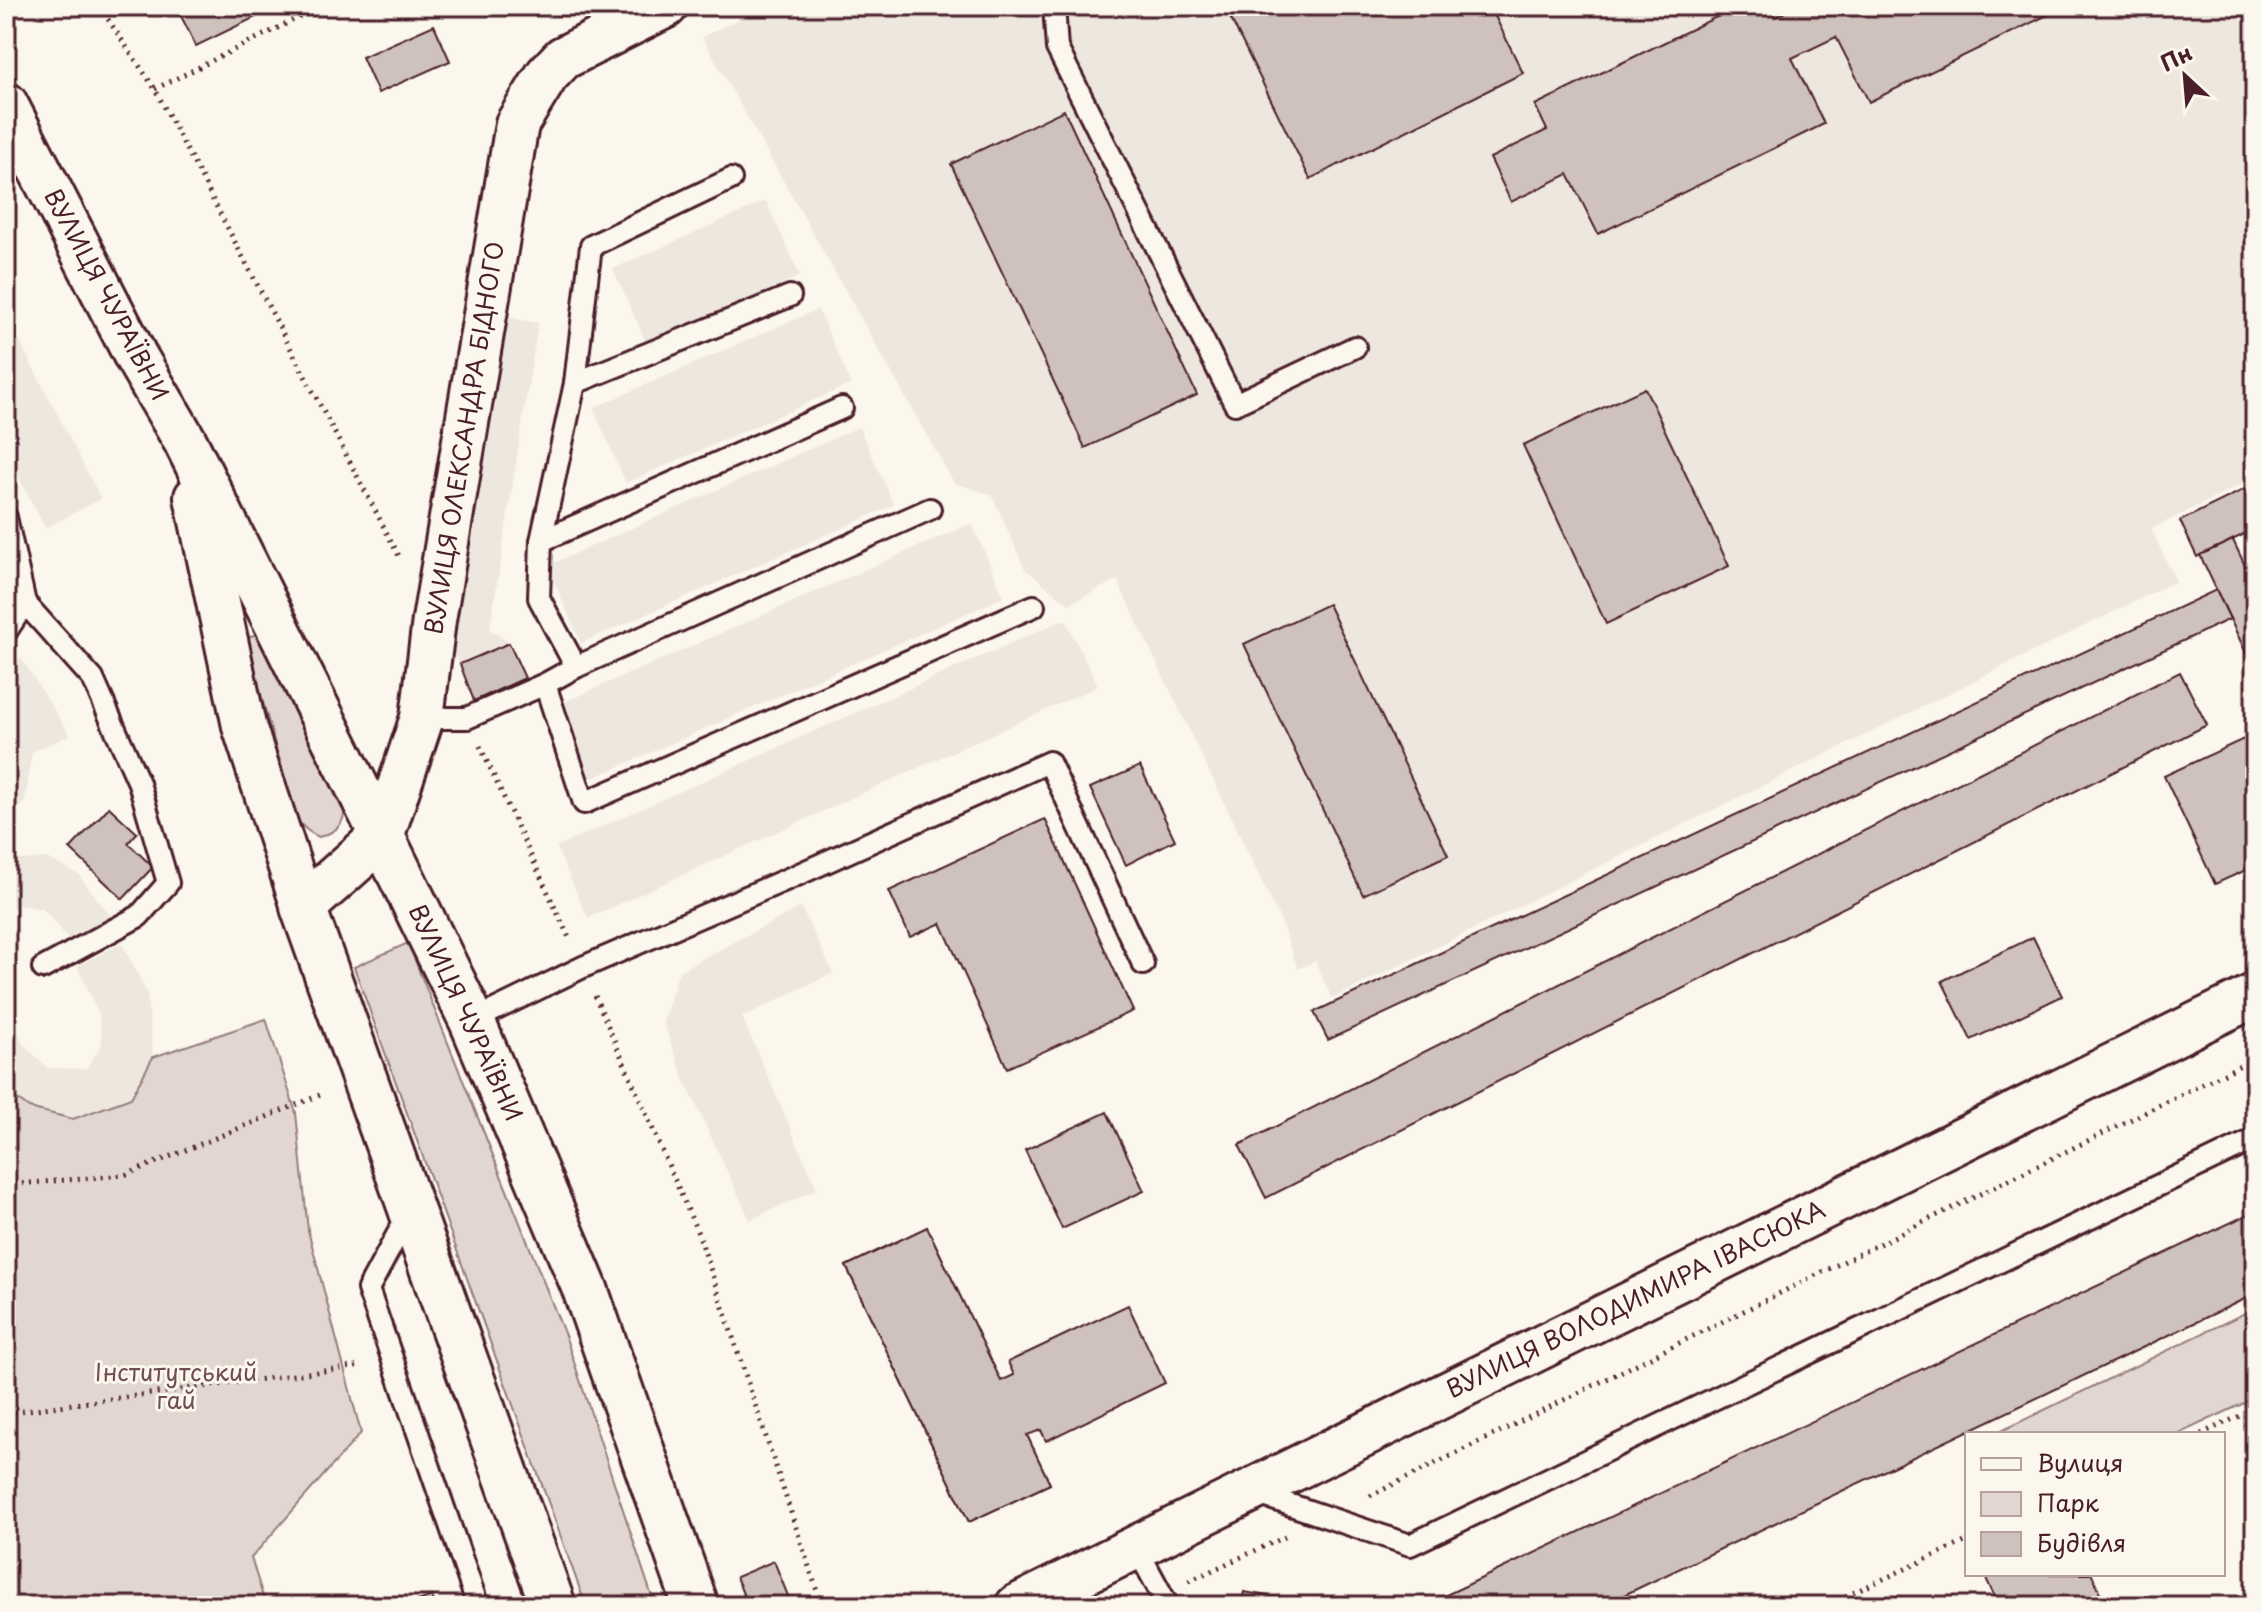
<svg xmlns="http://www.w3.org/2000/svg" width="2261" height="1612" font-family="'Playpen Sans',sans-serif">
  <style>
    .built { fill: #eee7de }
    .green { fill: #e2d7d0; stroke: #967b7e; stroke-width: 2 }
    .building { fill: #cfc2bc; stroke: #4a1f2b; stroke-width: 2 }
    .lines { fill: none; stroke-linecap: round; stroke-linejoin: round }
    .lane-casing { stroke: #4a1f2b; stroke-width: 26 }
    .street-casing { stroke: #4a1f2b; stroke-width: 48 }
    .secondary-casing { stroke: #4a1f2b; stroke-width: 50 }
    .path { stroke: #4a1f2b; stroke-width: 5; stroke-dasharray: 2 6; stroke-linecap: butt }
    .lane { stroke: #fbf7ec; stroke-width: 20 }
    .street { stroke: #fbf7ec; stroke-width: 42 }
    .secondary { stroke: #fbf7ec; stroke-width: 44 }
    .labels { text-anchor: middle; stroke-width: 6; stroke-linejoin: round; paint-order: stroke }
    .street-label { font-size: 24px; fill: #4a1f2b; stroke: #fbf7ec }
    .park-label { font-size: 24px; fill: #704d54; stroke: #fbf7ec }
  </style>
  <rect width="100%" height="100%" fill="#fbf7ec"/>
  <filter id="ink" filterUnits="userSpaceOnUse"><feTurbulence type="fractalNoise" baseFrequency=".0125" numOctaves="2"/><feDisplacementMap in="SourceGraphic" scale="16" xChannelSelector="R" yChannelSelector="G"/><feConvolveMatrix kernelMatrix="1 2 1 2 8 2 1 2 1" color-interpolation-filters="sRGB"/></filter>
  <g filter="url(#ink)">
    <g class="built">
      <path d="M765,6H2255V478L2151,529L2176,581L1332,999L1315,961L1298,969L1279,917L1117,580L1069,604L1025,569L992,495L954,483L702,37Z"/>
      <path d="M766,201L800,276L647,344L613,269Z"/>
      <path d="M818,309L851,384L626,483L593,408Z"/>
      <path d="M6,315L101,499L45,528L6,452Z"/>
      <path d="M495,315L538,323L490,629L509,643L460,664L442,634Z"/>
      <path d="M859,427L894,505L581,643L547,566Z"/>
      <path d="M972,523L1004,597L586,781L553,707Z"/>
      <path d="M1065,619L1098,686L588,918L556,847Z"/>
      <path d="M21,658L70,735L32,752L25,801L6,825V665Z"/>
      <path d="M47,858L79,875L112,918L70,941L43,909L18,905L6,910V861Z"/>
      <path d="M801,907L833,973L742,1017L817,1189L750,1220L684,1079L663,1022L679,971Z"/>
      <path d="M122,943L147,993L153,1057L131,1098L73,1119L29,1108L6,1091V1006L23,1044L48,1068L86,1069L102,1044L99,1015L77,966Z"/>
    </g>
    <g class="green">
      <path d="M260,632L345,805C345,824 337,832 319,837C306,831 299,825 294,811L245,639Z"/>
      <path d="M408,943L566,1338L655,1606H586L354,967Z"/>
      <path d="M266,1019L296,1113L308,1230L361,1433L251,1558L266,1606H6V1091L29,1108L73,1119L131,1098L153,1057Z"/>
      <path d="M2255,1308V1398L2178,1434H1995Z"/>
    </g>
    <g class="building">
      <path d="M176,6H278L196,46Z"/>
      <path d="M1228,6H1490L1523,73L1310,179L1225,7Z"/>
      <path d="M1739,6H1770L1775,17L1797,6H2066L1869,102L1836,37L1792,58L1824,124L1598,234L1568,174L1511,202L1490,158L1547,130L1535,105Z"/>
      <path d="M434,25L450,61L378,93L362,57Z"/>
      <path d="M1064,110L1197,395L1085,448L951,164Z"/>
      <path d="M1645,388L1729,566L1606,624L1523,445Z"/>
      <path d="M2255,484V529L2197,557L2180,521Z"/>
      <path d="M2233,540L2255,587V672L2200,555Z"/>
      <path d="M2216,590L2230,619L1328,1040L1314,1012Z"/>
      <path d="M1328,604L1448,855L1363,895L1244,644Z"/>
      <path d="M509,643L525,678L474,701L460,664Z"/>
      <path d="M2180,672L2207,725L1266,1198L1239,1145Z"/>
      <path d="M2248,737L2255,751V866L2215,884L2164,776Z"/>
      <path d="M1140,766L1175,840L1126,865L1090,788Z"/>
      <path d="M109,807L137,833L128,843L153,867L123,899L70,849Z"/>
      <path d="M1045,819L1133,1011L1007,1068L941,923L910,937L889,891Z"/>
      <path d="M2033,937L2062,996L1971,1040L1942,981Z"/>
      <path d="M1107,1112L1144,1191L1062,1229L1025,1150Z"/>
      <path d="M2255,1211V1294L1601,1606H1423Z"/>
      <path d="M927,1227L1050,1484L969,1522L846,1266Z"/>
      <path d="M927,1227L1001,1381L1014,1375L1008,1362L1128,1305L1165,1383L1046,1441L1041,1430L1027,1435L1050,1484L969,1522L846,1266Z"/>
      <path d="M774,1561L792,1606H748L736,1577Z"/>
      <path d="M1984,1574H2092L2106,1606H1999Z"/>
      <path d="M1244,1592L1320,1605L1328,1606H1241Z"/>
      <path d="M432,1596L435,1606H403Z"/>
    </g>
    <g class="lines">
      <defs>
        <g id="lane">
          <path d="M1054,6L1057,48L1235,404L1355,347"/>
          <path d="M575,383L790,296"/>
          <path d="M6,517L25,603L93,679L139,783L168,883L139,916L43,968"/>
          <path d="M541,541L842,408"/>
          <path d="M6,632L25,603"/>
          <path d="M576,667L539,598L541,541L575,383L591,246L731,179"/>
          <path d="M545,684L584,803L1034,606"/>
          <path d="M422,718H467L545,684L576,667L930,509"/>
          <path d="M472,1021L583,967L797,875L1049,762L1143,964"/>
          <path d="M410,1211L368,1289L478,1606"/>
          <path d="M1252,1492L1410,1545L2255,1139"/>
          <path d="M1136,1547L1168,1606"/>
        </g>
        <g id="street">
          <path d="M6,104L136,357L185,441L382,837"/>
          <path d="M196,497L244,726L303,907"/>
          <path d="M382,837L422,718L434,620L517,124L547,75L563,58L666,6"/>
          <path d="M1017,1606L2255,995"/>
        </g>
        <path id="secondary" d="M553,1606L303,907L382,837L472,1021L585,1289L696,1606"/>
      </defs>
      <use href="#lane" class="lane-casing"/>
      <use href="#street" class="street-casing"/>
      <use href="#secondary" class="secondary-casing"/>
      <g class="path">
        <path d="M99,6L155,89L399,556"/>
        <path d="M155,89L322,6"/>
        <path d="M480,746L570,940"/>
        <path d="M595,996L700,1238L822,1606"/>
        <path d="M6,1185L125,1175L325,1093"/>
        <path d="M6,1413L361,1366"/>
        <path d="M2201,1434L2255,1409"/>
        <path d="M1370,1496L2255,1058"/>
        <path d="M1189,1581L1285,1537"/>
        <path d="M1824,1606L1967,1541"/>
      </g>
      <use href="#lane" class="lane"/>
      <use href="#street" class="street"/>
      <use href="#secondary" class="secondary"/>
    </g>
  </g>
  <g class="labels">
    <g class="street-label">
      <text transform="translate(106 295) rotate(62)" y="8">ВУЛИЦЯ ЧУРАЇВНИ</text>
      <text transform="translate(465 438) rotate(-81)" y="8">ВУЛИЦЯ ОЛЕКСАНДРА БІДНОГО</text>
      <text transform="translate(465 1013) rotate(65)" y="8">ВУЛИЦЯ ЧУРАЇВНИ</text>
      <text transform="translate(1636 1300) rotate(-26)" y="8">ВУЛИЦЯ ВОЛОДИМИРА ІВАСЮКА</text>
    </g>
    <g class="park-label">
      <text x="176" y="1381">Інститутський<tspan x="176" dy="28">гай</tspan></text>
    </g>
  </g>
  <rect width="2261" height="1612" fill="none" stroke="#fbf7ec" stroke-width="32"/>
  <rect x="16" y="16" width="2229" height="1580" fill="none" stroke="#4a1f2b" stroke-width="3" filter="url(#ink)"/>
  <rect x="1965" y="1432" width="260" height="144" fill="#fbf7ec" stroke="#b4a19f" stroke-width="2"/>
  <rect x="1981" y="1458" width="40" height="12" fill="#fbf7ec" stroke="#b4a19f" stroke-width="2"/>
  <text x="2037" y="1472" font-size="24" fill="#4a1f2b">Вулиця</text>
  <rect x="1981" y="1492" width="40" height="24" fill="#e2d7d0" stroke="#b4a19f" stroke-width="2"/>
  <text x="2037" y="1512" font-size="24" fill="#4a1f2b">Парк</text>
  <rect x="1981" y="1532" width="40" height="24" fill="#cfc2bc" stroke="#b4a19f" stroke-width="2"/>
  <text x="2037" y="1552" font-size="24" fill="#4a1f2b">Будівля</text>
  <g transform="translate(2185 76) rotate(334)" stroke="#fbf7ec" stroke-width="6" paint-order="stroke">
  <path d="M0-6L14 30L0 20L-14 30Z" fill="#4a1f2b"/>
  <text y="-12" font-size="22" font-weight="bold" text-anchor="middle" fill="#4a1f2b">Пн</text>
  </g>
</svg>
